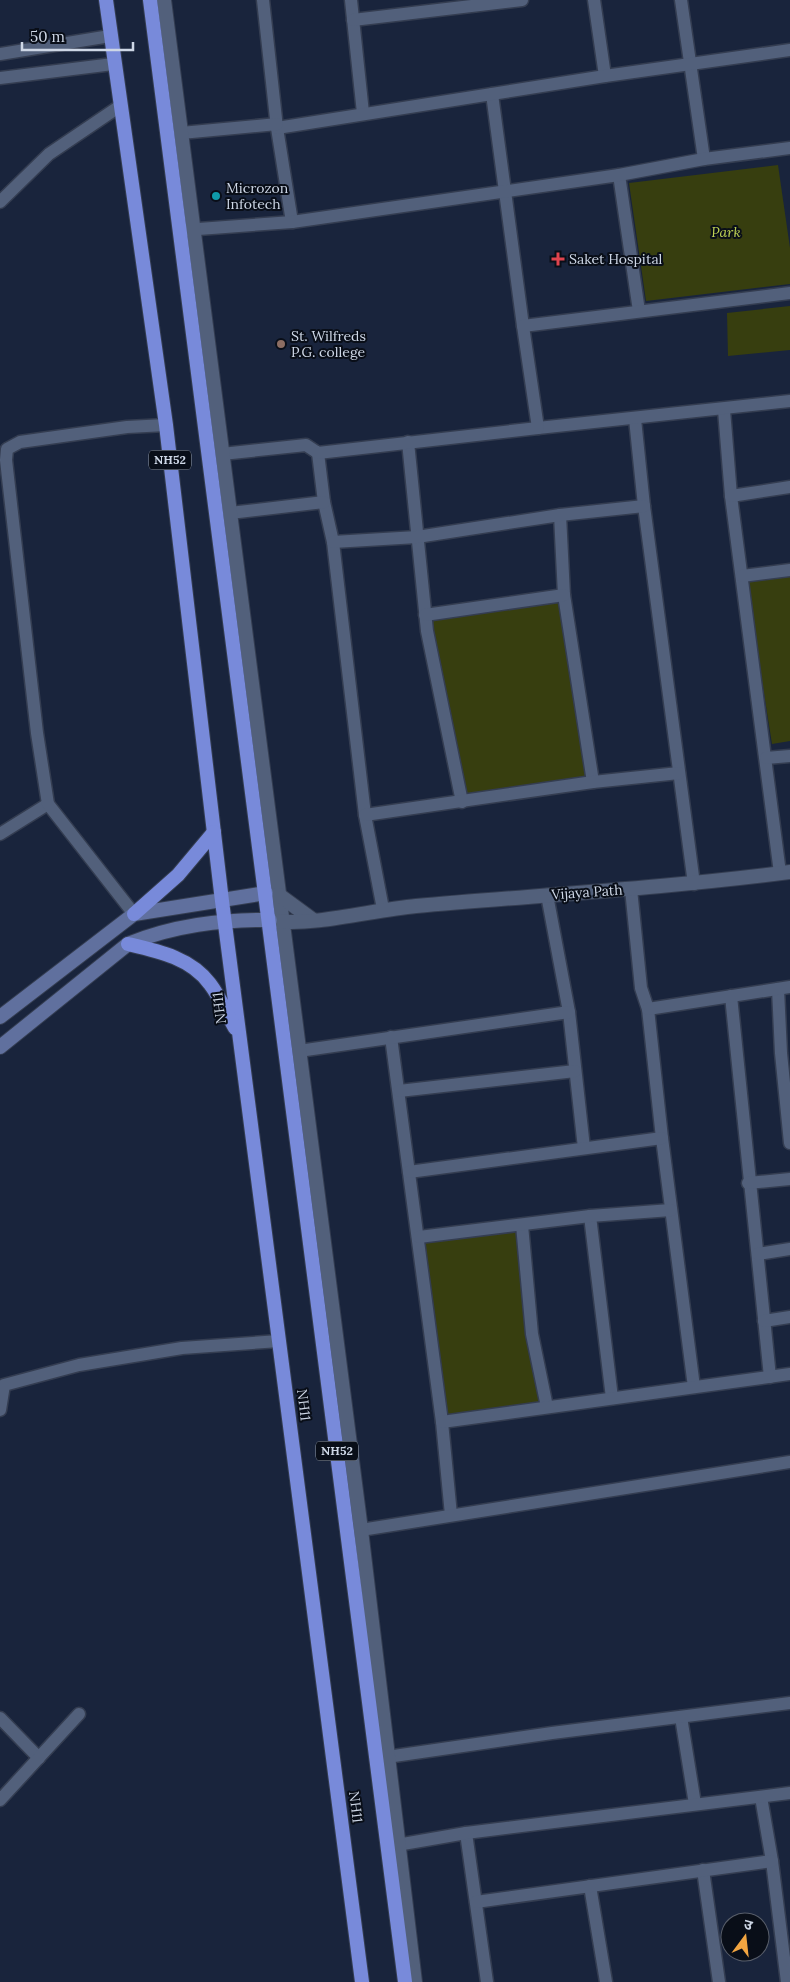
<svg xmlns="http://www.w3.org/2000/svg" width="790" height="1982" font-family="Lora,'Noto Sans Devanagari',serif">
  <style>
    .green { fill: #373e0f }
    .lines { fill: none; stroke-linecap: round; stroke-linejoin: round }
    .minor-casing { stroke: #343d51; stroke-width: 15 }
    .tertiary-casing { stroke: #343d51; stroke-width: 16 }
    .secondary-casing { stroke: #343d51; stroke-width: 16 }
    .trunk-casing { stroke: #343d51; stroke-width: 16 }
    .minor { stroke: #52607b; stroke-width: 12 }
    .tertiary { stroke: #52607b; stroke-width: 14 }
    .secondary { stroke: #60709e; stroke-width: 14 }
    .trunk { stroke: #788ada; stroke-width: 14 }
    .culture-dot { fill: #0f9aa8; stroke: #090e18; stroke-width: 2 }
    .health-dot { fill: #e0444e; stroke: #090e18; stroke-width: 2 }
    .education-dot { fill: #8d6e63; stroke: #090e18; stroke-width: 2 }
    .labels { text-anchor: middle; stroke-width: 4; stroke-linejoin: round; paint-order: stroke }
    .shield { fill: #090e18; stroke: #939ba8; stroke-width: 1 }
    .shield-label { font-size: 12px; font-weight: bold; fill: #ced7e6 }
    .poi-label { font-size: 14px; fill: #ced7e6; stroke: #090e18; text-anchor: start }
    .park-label { font-size: 14px; font-style: italic; fill: #bfd354; stroke: #090e18 }
    .street-label { font-size: 14px; fill: #ced7e6; stroke: #090e18 }
  </style>
  <rect width="100%" height="100%" fill="#19243c"/>
  <g class="green">
    <path d="M778,165L790,248V284L646,301L629,183Z"/>
    <path d="M790,306V350L728,356L727,313Z"/>
    <path d="M790,573V741L772,744L746,580Z"/>
    <path d="M564,595L593,782L462,802L425,615Z"/>
    <path d="M522,1225L547,1407L442,1422L419,1237Z"/>
  </g>
  <g class="lines">
    <defs>
      <g id="minor">
        <path d="M263,0L277,128L292,222"/>
        <path d="M351,0L363,113"/>
        <path d="M594,0L605,76"/>
        <path d="M681,0L704,159"/>
        <path d="M353,20L522,0"/>
        <path d="M0,54L110,36"/>
        <path d="M0,78L113,64"/>
        <path d="M492,94L523,326"/>
        <path d="M277,128L605,76L790,50"/>
        <path d="M181,133L277,124"/>
        <path d="M619,175L639,311"/>
        <path d="M0,202L49,154L120,106"/>
        <path d="M185,230L292,222L619,175L704,159L790,148"/>
        <path d="M724,410L731,496L780,873"/>
        <path d="M635,419L644,506L694,884"/>
        <path d="M538,428L790,401"/>
        <path d="M408,442L427,631L462,802"/>
        <path d="M318,453L324,502L333,542L365,815L383,909"/>
        <path d="M222,454L306,445L318,453L538,428L523,326L790,293"/>
        <path d="M731,496L790,487"/>
        <path d="M230,513L324,502"/>
        <path d="M560,515L564,595L593,782"/>
        <path d="M333,542L417,537L560,515L644,506"/>
        <path d="M742,576L790,570"/>
        <path d="M425,615L564,595"/>
        <path d="M766,758L790,756"/>
        <path d="M365,815L593,782L679,773"/>
        <path d="M0,834L48,804"/>
        <path d="M631,889L641,988L648,1009L662,1138L694,1387"/>
        <path d="M547,895L569,1012L584,1148"/>
        <path d="M134,914L48,804L37,733L6,460L7,449L20,442L127,427L166,425"/>
        <path d="M778,989L781,1053L790,1143"/>
        <path d="M731,996L770,1377"/>
        <path d="M648,1009L790,987"/>
        <path d="M391,1037L442,1422L451,1515"/>
        <path d="M299,1051L569,1012"/>
        <path d="M399,1091L575,1071"/>
        <path d="M409,1172L662,1138"/>
        <path d="M748,1183L790,1179"/>
        <path d="M590,1216L612,1398"/>
        <path d="M522,1225L532,1334L547,1407"/>
        <path d="M419,1237L590,1216L671,1210"/>
        <path d="M758,1254L790,1249"/>
        <path d="M764,1321L790,1317"/>
        <path d="M0,1410L4,1385L79,1365L182,1348L279,1341"/>
        <path d="M442,1422L790,1374"/>
        <path d="M361,1530L790,1462"/>
        <path d="M681,1717L695,1804"/>
        <path d="M0,1718L39,1758"/>
        <path d="M387,1757L552,1733L790,1703"/>
        <path d="M761,1797L772,1861L787,1982"/>
        <path d="M0,1800L79,1714"/>
        <path d="M466,1833L487,1982"/>
        <path d="M397,1845L466,1833L790,1793"/>
        <path d="M703,1870L719,1982"/>
        <path d="M590,1886L606,1982"/>
        <path d="M476,1902L772,1861"/>
      </g>
      <g id="tertiary">
        <path d="M164,0L361,1530L415,1982"/>
        <path d="M275,895H279L313,920"/>
        <path d="M274,921C316,926 372,910 416,906C541,895 666,888 790,872"/>
      </g>
      <g id="secondary">
        <path d="M0,1017L134,914L266,893"/>
        <path d="M0,1047L128,944C171,926 223,919 270,920"/>
      </g>
      <g id="trunk">
        <path d="M106,0L166,425L222,901L362,1982"/>
        <path d="M150,0L405,1982"/>
        <path d="M134,914L178,875L214,832"/>
        <path d="M128,944C158,951 191,958 210,984C220,997 227,1014 235,1028"/>
      </g>
    </defs>
    <use href="#minor" class="minor-casing"/>
    <use href="#tertiary" class="tertiary-casing"/>
    <use href="#secondary" class="secondary-casing"/>
    <use href="#trunk" class="trunk-casing"/>
    <use href="#minor" class="minor"/>
    <use href="#tertiary" class="tertiary"/>
    <use href="#secondary" class="secondary"/>
    <use href="#trunk" class="trunk"/>
  </g>
  <circle class="culture-dot" cx="216" cy="196" r="5"/>
  <path class="health-dot" d="M555.5 251.5h5v5h5v5h-5v5h-5v-5h-5v-5h5z"/>
  <circle class="education-dot" cx="281" cy="344" r="5"/>
  <g class="labels">
    <g class="shield">
      <rect x="149" y="450.5" width="42" height="19" rx="4"/>
      <rect x="316" y="1441.5" width="42" height="19" rx="4"/>
    </g>
    <g class="shield-label">
      <text x="170" y="464">NH52</text>
      <text x="337" y="1455">NH52</text>
    </g>
    <g class="poi-label">
      <text x="226" y="193">Microzon<tspan x="226" dy="16">Infotech</tspan></text>
      <text x="569" y="264">Saket Hospital</text>
      <text x="291" y="341">St. Wilfreds<tspan x="291" dy="16">P.G. college</tspan></text>
    </g>
    <g class="park-label">
      <text x="726" y="237">Park</text>
    </g>
    <g class="street-label">
      <text transform="translate(587 892) rotate(-4)" y="5">Vijaya Path</text>
      <text transform="translate(219 1008) rotate(-97)" y="5">NH11</text>
      <text transform="translate(304 1405) rotate(83)" y="5">NH11</text>
      <text transform="translate(356 1807) rotate(83)" y="5">NH11</text>
    </g>
  </g>
  <g transform="translate(745 1937) rotate(15)"><circle r="24" fill="#090e18" stroke="#585e6a"/>
  <path d="M0-4L9 19L0 12L-9 19Z" fill="#f2a541"/>
  <text y="-8" font-size="14" font-weight="bold" text-anchor="middle" fill="#ced7e6">उ</text>
  </g>
  <path d="M22 42v8h111v-8" fill="none" stroke="#ced7e6" stroke-width="2.5"/>
  <text x="30" y="42" font-size="15" fill="#ced7e6" stroke="#090e18" stroke-width="4" paint-order="stroke">50 m</text>
</svg>
